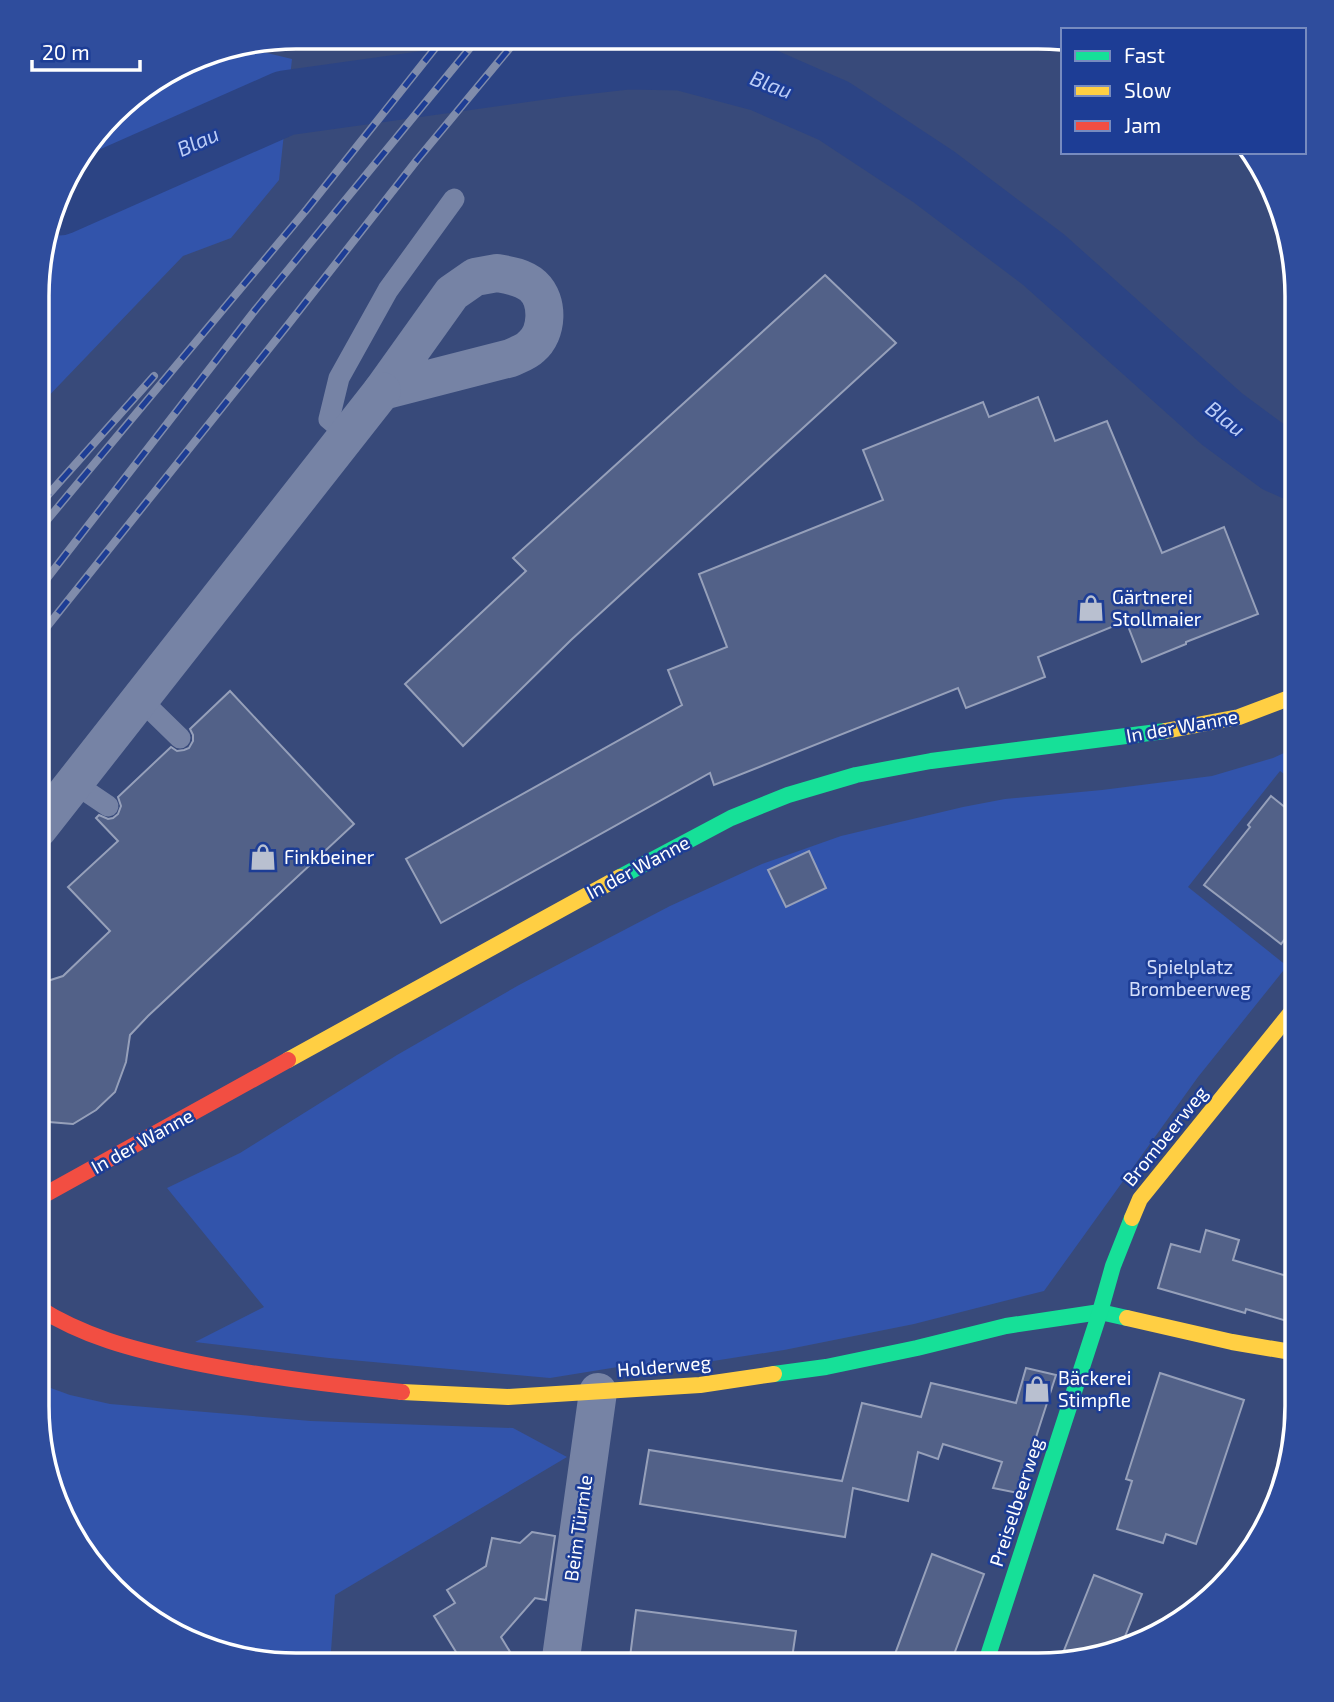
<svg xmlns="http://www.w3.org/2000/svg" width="1334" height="1702" font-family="'Exo 2',sans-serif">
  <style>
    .green { fill: #3254ab }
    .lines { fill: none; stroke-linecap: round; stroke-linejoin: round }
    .river { stroke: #2c4484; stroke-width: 65 }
    .building { fill: #526188; stroke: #96a0ba; stroke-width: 2 }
    .lane { stroke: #7683a5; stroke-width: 21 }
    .street { stroke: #7683a5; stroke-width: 38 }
    .fast { stroke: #16e098; stroke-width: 16 }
    .slow { stroke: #ffcf43; stroke-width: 16 }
    .jam { stroke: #f24e42; stroke-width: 16 }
    .rail-casing { stroke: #808cab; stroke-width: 8 }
    .rail { stroke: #1d3d95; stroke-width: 5; stroke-dasharray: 16; stroke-linecap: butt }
    .labels { text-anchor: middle; stroke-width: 5; stroke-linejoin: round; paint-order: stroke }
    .poi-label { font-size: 19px; fill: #fff; stroke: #1d3d95; text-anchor: start }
    .street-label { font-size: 19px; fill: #fff; stroke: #1d3d95 }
    .park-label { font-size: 19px; fill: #d6e0fb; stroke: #1d3d95 }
    .water-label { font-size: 21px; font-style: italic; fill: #bccdf6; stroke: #1d3d95 }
    .rim { fill: none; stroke: #fff; stroke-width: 3.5 }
  </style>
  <rect width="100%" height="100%" fill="#384a7a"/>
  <g class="green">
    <path d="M236,52L267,53L292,59L279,180L231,238L183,256L39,406V262L71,167L94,139L172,74L195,61L209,55Z"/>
    <path d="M1297,747V783L1280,771L1188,887L1287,966L1198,1077L1044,1291L914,1324L784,1350L694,1364L624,1366L550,1378L329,1358L195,1342L264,1307L167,1188L240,1153L397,1055L519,985L670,906L762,864L841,836L963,807L1005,799L1102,790L1212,776L1273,758Z"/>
    <path d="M37,1383L70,1395L110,1404L311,1421L513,1428L567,1457L335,1595L330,1665H279L152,1622L71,1535L37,1406Z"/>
  </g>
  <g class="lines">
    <path class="river" d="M59,203L285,103L557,65L628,57L682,58L761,79L834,111L934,177L1044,260L1222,419L1279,461L1297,469"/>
  </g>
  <g class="building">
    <path d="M825,275L896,343L571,640L463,746L405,684L526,571L513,558Z"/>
    <path d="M1038,397L1055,441L1107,421L1162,553L1224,527L1258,614L1186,642V644L1142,662L1126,621L1038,657L1045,677L966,708L958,688L714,785L710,773L441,923L406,859L682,705L668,670L727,647L699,574L883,500L863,450L983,402L989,417Z"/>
    <path d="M230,691L354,824L148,1016L130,1035L126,1062L115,1092L96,1110L73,1124L37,1121L38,984L63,976L110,931L68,887L118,841L96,818L99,815L108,819L113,818L118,814L121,806L118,797L171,747L177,751L184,750L189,748L193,741V735L190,729Z"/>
    <path d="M1271,796L1297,817V923L1281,944L1204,885L1250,827L1248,825Z"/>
    <path d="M809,851L826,888L786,907L768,870Z"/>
    <path d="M1206,1230L1239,1240L1233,1260L1297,1279V1324L1246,1309L1245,1313L1158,1288L1171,1244L1200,1252Z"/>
    <path d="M1026,1368L1056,1375L1018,1493L993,1488L1002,1462L943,1444L938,1459L918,1452L908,1501L853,1488L845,1537L640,1504L649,1450L842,1481L862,1403L921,1417L931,1383L1016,1403Z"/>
    <path d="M1160,1373L1244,1400L1196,1544L1166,1534L1163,1543L1117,1529L1132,1481L1126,1479Z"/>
    <path d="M532,1532L555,1536L546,1600L535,1598L501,1637L518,1665H464L434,1616L455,1603L447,1590L486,1566L492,1538L520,1543Z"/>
    <path d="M932,1554L984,1574L950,1665H924L895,1654Z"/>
    <path d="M1094,1575L1142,1594L1122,1644L1059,1663Z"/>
    <path d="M636,1610L796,1631L791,1665H687L630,1657Z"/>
  </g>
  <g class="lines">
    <g class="lane">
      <path d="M348,435L329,419L339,378L388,290L454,199"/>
      <path d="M140,699L180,738"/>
      <path d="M74,783L108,806"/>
    </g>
    <g class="street">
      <path d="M497,273C509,275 523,277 533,286C549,301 548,333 531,347C526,352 517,355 511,358L382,391L452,293L475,277Z"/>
      <path d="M38,829L382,391"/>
      <path d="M560,1665L598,1392"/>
    </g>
    <g class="fast">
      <path d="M620,877L731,818L788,795L856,775L931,761L1165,731"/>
      <path d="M774,1374L826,1367L917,1348L1006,1326L1100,1312L1127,1318"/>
      <path d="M985,1665L1100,1312L1113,1266L1132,1218"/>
    </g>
    <g class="slow">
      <path d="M1165,731L1239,717L1297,695"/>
      <path d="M288,1060L620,877"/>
      <path d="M1132,1218L1140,1199L1297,1005"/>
      <path d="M1127,1318L1232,1342L1297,1353"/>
      <path d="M402,1392L508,1397L700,1385L774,1374"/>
    </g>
    <g class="jam">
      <path d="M37,1199L288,1060"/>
      <path d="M37,1307C84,1337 132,1349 186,1361C258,1376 329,1385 402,1392"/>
    </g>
    <defs>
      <g id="rail">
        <path d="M39,505L154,376"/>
        <path d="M38,531L307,209L444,37"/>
        <path d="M38,590L256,309L479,37"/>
        <path d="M38,638L287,326L417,160L519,37"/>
      </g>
    </defs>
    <use href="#rail" class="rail-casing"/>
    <use href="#rail" class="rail"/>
  </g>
  <defs>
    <symbol id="shop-bare" viewBox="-9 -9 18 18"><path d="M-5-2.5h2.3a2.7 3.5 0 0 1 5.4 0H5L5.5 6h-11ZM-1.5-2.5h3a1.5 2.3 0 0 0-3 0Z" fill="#b9c0d0" stroke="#1d3d95" stroke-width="2.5" paint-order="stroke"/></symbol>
  </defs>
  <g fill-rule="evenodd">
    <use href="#shop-bare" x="1072" y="589" width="38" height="38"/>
    <use href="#shop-bare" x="244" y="838" width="38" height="38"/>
    <use href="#shop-bare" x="1018" y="1370" width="38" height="38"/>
  </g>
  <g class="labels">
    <g class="poi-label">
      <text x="1112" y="604">Gärtnerei<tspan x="1112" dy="22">Stollmaier</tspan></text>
      <text x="284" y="864">Finkbeiner</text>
      <text x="1058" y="1385">Bäckerei<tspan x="1058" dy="22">Stimpfle</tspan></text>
    </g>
    <g class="street-label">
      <text transform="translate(1182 726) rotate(-10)" y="7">In der Wanne</text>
      <text transform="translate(638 867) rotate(-28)" y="7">In der Wanne</text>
      <text transform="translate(1165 1136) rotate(-51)" y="7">Brombeerweg</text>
      <text transform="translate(142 1141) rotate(-29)" y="7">In der Wanne</text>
      <text transform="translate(664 1366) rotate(-5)" y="7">Holderweg</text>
      <text transform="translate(1016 1502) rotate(-72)" y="7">Preiselbeerweg</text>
      <text transform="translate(578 1528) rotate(-82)" y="7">Beim Türmle</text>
    </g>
    <g class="park-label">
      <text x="1190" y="974">Spielplatz<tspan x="1190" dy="22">Brombeerweg</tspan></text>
    </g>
    <g class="water-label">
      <text transform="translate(771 85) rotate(21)" y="7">Blau</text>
      <text transform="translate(198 142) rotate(-24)" y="7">Blau</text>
      <text transform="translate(1225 419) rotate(38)" y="7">Blau</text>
    </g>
  </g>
  <path d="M0 0H1334V1702H0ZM296 49H1038A247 247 0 0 1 1285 296V1406A247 247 0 0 1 1038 1653H296A247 247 0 0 1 49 1406V296A247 247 0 0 1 296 49Z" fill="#2f4d9d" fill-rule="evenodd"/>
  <path class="rim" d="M296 49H1038A247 247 0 0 1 1285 296V1406A247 247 0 0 1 1038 1653H296A247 247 0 0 1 49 1406V296A247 247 0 0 1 296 49Z"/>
  <rect x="1061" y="28" width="245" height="126" fill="#1d3d95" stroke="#778bbf" stroke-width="2"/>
  <rect x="1075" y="51" width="35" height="10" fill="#16e098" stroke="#778bbf" stroke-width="2"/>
  <text x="1124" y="63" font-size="21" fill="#ffffff">Fast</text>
  <rect x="1075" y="86" width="35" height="10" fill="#ffcf43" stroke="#778bbf" stroke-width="2"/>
  <text x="1124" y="98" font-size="21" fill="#ffffff">Slow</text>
  <rect x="1075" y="121" width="35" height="10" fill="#f24e42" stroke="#778bbf" stroke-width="2"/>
  <text x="1124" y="133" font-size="21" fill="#ffffff">Jam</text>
  <path d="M32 60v10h108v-10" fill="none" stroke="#ffffff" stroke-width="3.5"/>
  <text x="42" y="60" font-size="21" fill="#ffffff" stroke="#1d3d95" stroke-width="5" paint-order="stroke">20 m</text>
</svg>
